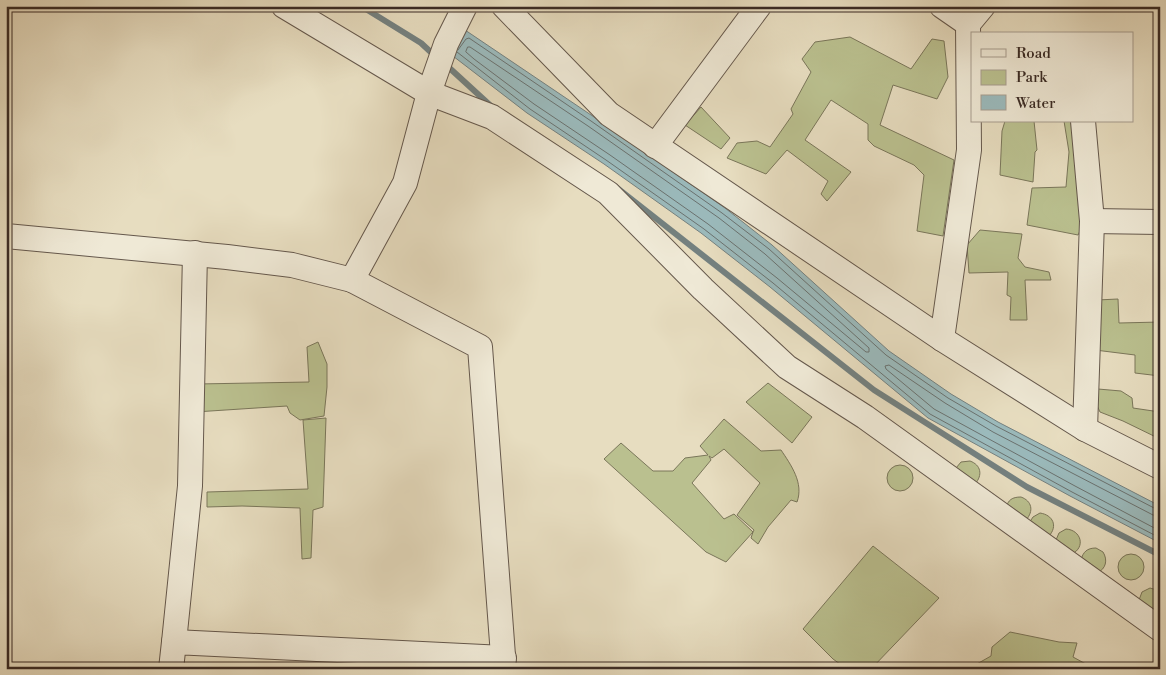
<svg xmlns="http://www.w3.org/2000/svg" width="1166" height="675" font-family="'Libre Bodoni',serif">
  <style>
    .green { fill: #bac08f; stroke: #7a765a; fill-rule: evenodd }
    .water { fill: #9bbabc; stroke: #748180 }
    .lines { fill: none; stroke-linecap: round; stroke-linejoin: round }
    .shore { stroke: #6a7270; stroke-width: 1 }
    .stream { stroke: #748180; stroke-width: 6 }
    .minor-casing { stroke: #65584c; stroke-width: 26 }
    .minor { stroke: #efe9d6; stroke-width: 24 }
  </style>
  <rect width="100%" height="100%" fill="#e7ddc0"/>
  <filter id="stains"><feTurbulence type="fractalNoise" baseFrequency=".004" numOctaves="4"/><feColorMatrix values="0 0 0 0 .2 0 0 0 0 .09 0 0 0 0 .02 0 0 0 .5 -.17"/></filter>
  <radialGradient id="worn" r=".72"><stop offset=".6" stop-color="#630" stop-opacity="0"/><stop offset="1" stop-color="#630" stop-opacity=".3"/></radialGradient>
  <g class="green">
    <path d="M850,37L911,69L932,39L944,41L948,77L937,99L893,85L880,125L954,160L943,236L917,231L924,175L914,165L874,146L868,140V124L831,100L805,140L851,172L827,201L821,194L828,181L787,150L766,174L727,158L737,143L757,141L770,147L793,114L791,109L811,72L802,59L815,42Z"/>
    <path d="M701,107L730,138L721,149L685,125Z"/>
    <path d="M1005,121H1034L1037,150L1035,152L1033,182L1000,175L1002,131Z"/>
    <path d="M1064,121H1075L1084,223L1078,235L1027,225L1032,188L1066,187L1069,152Z"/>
    <path d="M980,230L1022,234L1018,258L1025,267L1049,272L1051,280H1025L1027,320H1010L1011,297L1007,295L1008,272L969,273L967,245Z"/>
    <path d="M1118,299L1119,323L1160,322V376L1135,373V355L1095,350L1097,300Z"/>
    <path d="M318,342L327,364V387L324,416L300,420L290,413L287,406L195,412L197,384L309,382L307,347Z"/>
    <path d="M768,383L812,417L792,443L746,402Z"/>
    <path d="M1098,389L1121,391L1132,398L1133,408L1160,412V439L1123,421L1100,412L1095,401Z"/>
    <path d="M326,418L323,507L313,510L311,558L302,559L300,508L242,506L207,507V492L308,489L303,420Z"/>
    <path d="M724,419L761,451L781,450C791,465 804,483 797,502L791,500L768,527L758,544L751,538L753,532L726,562L706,552L604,459L621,443L653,471H673L685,458L708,455L700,446ZM724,449L760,483L737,515L754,530L753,532L734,514L724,519L692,483L711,460L709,456L712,458Z"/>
    <path d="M970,461C981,465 983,475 975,484L956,468L961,462Z"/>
    <circle cx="900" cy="478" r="13"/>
    <path d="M1021,497C1032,501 1034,511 1026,520L1006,508C1008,500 1012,497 1021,497Z"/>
    <path d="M1040,513C1053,515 1058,526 1049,536L1029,523L1033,517Z"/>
    <path d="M1066,529C1081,530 1086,547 1072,554L1056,540L1059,533Z"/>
    <path d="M873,546L939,598L871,669H847L833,659L803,629Z"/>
    <path d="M1096,548L1103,552C1108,560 1106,569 1097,573L1081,560C1083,552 1087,548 1096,548Z"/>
    <circle cx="1131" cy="567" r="13"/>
    <path d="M1150,588L1160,591V611L1156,613L1139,600L1142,592Z"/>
    <path d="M1010,632L1059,642L1077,643L1073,657L1095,669H968L991,656L992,647Z"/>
  </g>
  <path class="water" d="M465,30L594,117L725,208L772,245L889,351L951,394L998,422L1160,506V543L1070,496L928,418L770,287L701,233L604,164L527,113L449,53Z"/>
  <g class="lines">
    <g class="shore">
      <path d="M468,47H470L588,126L719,218L765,254L869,348V352H866L777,278L708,224L610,155L534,104L474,59L466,52Z"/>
      <path d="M458,50L466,39L469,38L591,121L722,213L769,249L886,355L948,398L996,426L1156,509L1160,510"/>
      <path d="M457,52L530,109L606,160L704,229L773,283L930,414L1072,492L1160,538"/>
      <path d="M1160,516L1153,515L993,432L945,403L889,365L885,366L886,369L934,409L1075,486L1160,531"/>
    </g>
    <g class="stream">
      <path d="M361,6L421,43L436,57"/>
      <path d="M444,63L492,107"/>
      <path d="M616,187L874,390L1027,487L1160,555"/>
    </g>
    <defs>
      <g id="minor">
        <path d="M284,6L429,93L492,117L608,193L703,289L787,367L865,417L1160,629"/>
        <path d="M465,6L446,44L429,93L405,183L352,280L480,347L504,669"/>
        <path d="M504,6L609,114L942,339L1085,429L1160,467"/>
        <path d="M942,6L968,24L969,150L942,339"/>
        <path d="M968,24L983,6"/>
        <path d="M1083,121L1092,221L1085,429"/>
        <path d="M655,146L759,6"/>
        <path d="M1092,221L1160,222"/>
        <path d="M6,236L227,257L292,265L352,280"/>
        <path d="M174,642L190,486L195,253"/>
        <path d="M171,669L174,642L504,658"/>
      </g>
    </defs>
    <use href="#minor" class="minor-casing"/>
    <use href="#minor" class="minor"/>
  </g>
  <rect width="1166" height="675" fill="none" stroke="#e7ddc0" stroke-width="25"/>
  <rect x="8" y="8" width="1151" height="660" fill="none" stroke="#3a2b25" stroke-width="2.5"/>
  <rect x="12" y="12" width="1141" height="650" fill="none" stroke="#3a2b25"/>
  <rect x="971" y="32" width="162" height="90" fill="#efe9d6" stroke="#a79d8f"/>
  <rect x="981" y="49" width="25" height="8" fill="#efe9d6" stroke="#a79d8f"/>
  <text x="1016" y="58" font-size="15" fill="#3a2b25">Road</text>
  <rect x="981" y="70" width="25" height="15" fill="#bac08f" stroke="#a79d8f"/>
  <text x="1016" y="82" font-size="15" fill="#3a2b25">Park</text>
  <rect x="981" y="95" width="25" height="15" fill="#9bbabc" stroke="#a79d8f"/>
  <text x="1016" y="108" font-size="15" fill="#3a2b25">Water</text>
  <rect width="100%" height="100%" filter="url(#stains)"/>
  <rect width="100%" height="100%" fill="url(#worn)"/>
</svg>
